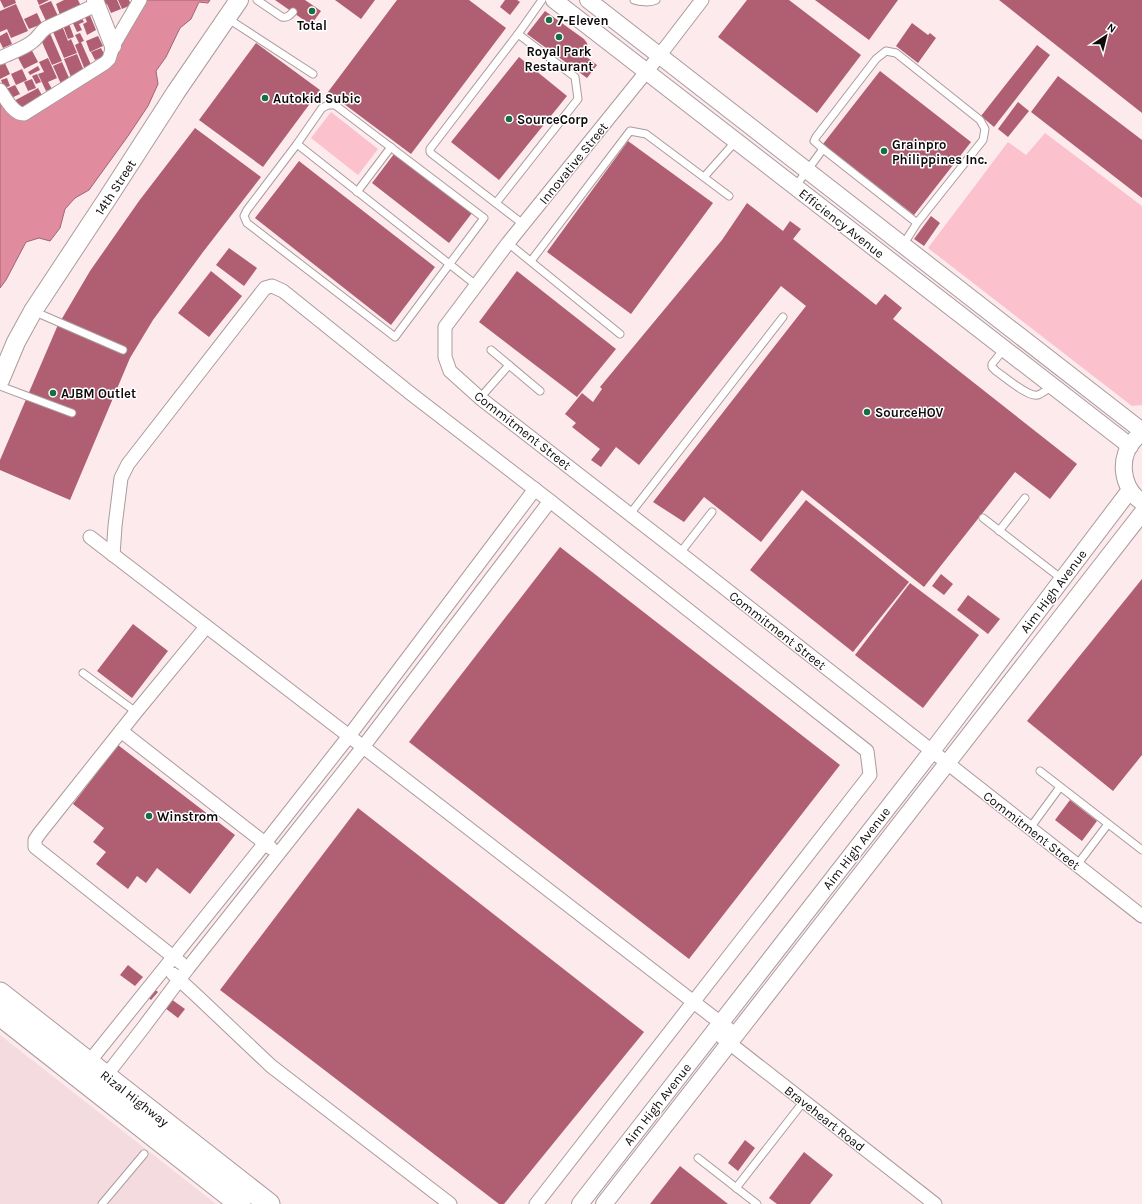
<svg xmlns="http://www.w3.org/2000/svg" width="1142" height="1204" font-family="Karla,sans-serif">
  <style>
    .built { fill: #f4dbe0 }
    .green { fill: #fbc2cd }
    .water { fill: #e08b9e; stroke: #a16472 }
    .building { fill: #af5f71 }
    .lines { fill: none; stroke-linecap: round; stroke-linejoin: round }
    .service-casing { stroke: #ab9b9d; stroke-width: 9 }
    .minor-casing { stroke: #ab9b9d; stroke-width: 15 }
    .tertiary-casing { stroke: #ab9b9d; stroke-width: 18 }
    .secondary-casing { stroke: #ab9b9d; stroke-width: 20 }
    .primary-casing { stroke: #ab9b9d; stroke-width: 23 }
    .service { stroke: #fff; stroke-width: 7 }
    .minor { stroke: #fff; stroke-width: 13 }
    .tertiary { stroke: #fff; stroke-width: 16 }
    .secondary { stroke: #fff; stroke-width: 18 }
    .primary { stroke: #fff; stroke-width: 21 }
    .poi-dot { fill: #156f42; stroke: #fff; stroke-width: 1.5 }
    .labels { text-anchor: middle; stroke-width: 3; stroke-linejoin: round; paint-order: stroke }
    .poi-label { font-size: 13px; font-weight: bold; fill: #0f0a0b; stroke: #fff; text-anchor: start }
    .street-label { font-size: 13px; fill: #0f0a0b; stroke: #fff }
  </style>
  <rect width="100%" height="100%" fill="#fceaed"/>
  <path class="built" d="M0,1035L216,1204H0Z"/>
  <g class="green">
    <path d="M331,112L378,149L358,175L311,138Z"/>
    <path d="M1045,133L1142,206V405L1132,406L928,248L1008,142L1026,155Z"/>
  </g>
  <path class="water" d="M146,0H210L208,3L199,2L191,19L180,28L166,57L156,71L158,84L148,106L128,136L89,190L75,198L65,209L60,228L50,241L39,238L26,242L6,280L0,288V100L18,118L116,55L134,20Z"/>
  <g class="building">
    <path d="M0,0H15L16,3L4,8Z"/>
    <path d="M37,0H49L39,5Z"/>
    <path d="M64,0H78L81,6L60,15L56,4Z"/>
    <path d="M96,0H117L121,9L111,13L107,4L105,5Z"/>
    <path d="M118,0H129L131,5L122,9Z"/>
    <path d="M275,0H305L321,11L311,25Z"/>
    <path d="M335,0H375L361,19Z"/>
    <path d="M397,0H469L506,28L411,154L328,92Z"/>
    <path d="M505,0H517L520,2L510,15L500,7Z"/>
    <path d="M747,0H789L861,55L817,113L718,37Z"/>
    <path d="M815,0H898L869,40Z"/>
    <path d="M999,0H1142V113Z"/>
    <path d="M51,1L58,16L46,21L39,6Z"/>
    <path d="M16,4L28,31L11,38L7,29L0,32V11Z"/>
    <path d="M545,11L584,39L587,43L588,47L587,51L584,55L597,65L587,78L527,34Z"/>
    <path d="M37,13L42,24L29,29L24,19Z"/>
    <path d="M89,13L96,30L87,35L83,24L87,22L84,15Z"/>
    <path d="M80,15L84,22L79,24L82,30L77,32L71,19Z"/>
    <path d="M68,21L74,37L68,39L62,23Z"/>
    <path d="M61,23L68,41L71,39L77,53L64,58L51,27Z"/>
    <path d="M912,23L928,35L930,33L936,38L918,63L896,46Z"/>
    <path d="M49,31L62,61L52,65L39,35Z"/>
    <path d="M7,32L12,44L3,48L0,42V36Z"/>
    <path d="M80,33L84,41L81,42L92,67L85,70L75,45L79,43L75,35Z"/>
    <path d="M98,36L103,46L90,52L86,41Z"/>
    <path d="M256,43L320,90L263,167L199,120Z"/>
    <path d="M29,45L38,62L24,69L15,52Z"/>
    <path d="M1037,45L1050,55L994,127L981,116Z"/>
    <path d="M101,48L105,56L95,60L91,52Z"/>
    <path d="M77,54L84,71L71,77L64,59Z"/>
    <path d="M519,57L567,96L499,180L451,142Z"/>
    <path d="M48,58L57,78L48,82L52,89L46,91L38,74L44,72L39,62Z"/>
    <path d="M3,59L10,74L0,79V60Z"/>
    <path d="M62,62L70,80L61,84L53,66Z"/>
    <path d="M38,66L40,70L30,75L28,72Z"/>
    <path d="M22,69L27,80L16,85L11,74Z"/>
    <path d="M880,71L971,142L914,215L823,144Z"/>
    <path d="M37,74L41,82L36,84L32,76Z"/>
    <path d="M1058,76L1142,140V198L1031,112Z"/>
    <path d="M7,78L10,86L4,88L1,80Z"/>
    <path d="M32,79L36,88L28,91L24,82Z"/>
    <path d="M15,85L20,94L9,99L4,90Z"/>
    <path d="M38,88L44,99L18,113L12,102Z"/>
    <path d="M1018,102L1029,111L1008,137L998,129Z"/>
    <path d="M195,128L261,177L203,252L153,320L130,358L70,500L0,470V460L57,327L90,271L139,201Z"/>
    <path d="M628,141L713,203L631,314L547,252Z"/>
    <path d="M394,154L472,213L449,243L372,183Z"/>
    <path d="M299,161L435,267L391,325L255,218Z"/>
    <path d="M747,203L783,231L790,221L801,229L793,239L876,305L885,294L902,308L893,319L1077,464L1050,499L1015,472L924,587L802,490L761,542L704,497L684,522L653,502L806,306L781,286L639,465L616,447L601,467L591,460L600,449L572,427L576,423L565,414L582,393L593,402L602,389L600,387L722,240Z"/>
    <path d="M931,216L940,223L924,246L914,239Z"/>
    <path d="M229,248L257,268L244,286L216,265Z"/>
    <path d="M211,271L242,296L209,337L178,313Z"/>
    <path d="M517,271L616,349L577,397L479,322Z"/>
    <path d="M806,500L909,582L853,652L750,570Z"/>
    <path d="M560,547L840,765L689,959L409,742Z"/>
    <path d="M941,574L953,584L944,595L932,586Z"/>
    <path d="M1142,579V755L1113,791L1027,721Z"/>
    <path d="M910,583L979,635L923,708L855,655Z"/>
    <path d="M968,595L1000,619L988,634L957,610Z"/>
    <path d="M133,624L168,651L132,698L97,671Z"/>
    <path d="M118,745L235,835L190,894L157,868L146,883L137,876L128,889L96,864L106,852L93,842L104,828L73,804Z"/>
    <path d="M1070,800L1097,821L1082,841L1055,820Z"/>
    <path d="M358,808L644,1032L504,1204H499L220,990Z"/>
    <path d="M128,965L143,977L135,986L120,975Z"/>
    <path d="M153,988L158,992L151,1000L146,996Z"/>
    <path d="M171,999L185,1009L178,1018L165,1008Z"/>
    <path d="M745,1140L755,1148L738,1171L728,1163Z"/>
    <path d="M804,1152L833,1175L810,1204H777L769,1198Z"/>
    <path d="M680,1166L728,1204H650Z"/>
  </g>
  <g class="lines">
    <defs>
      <g id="service">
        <path d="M257,0L282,17C287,18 289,16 293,12"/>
        <path d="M634,0C640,2 650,3 656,0"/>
        <path d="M227,18L313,74"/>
        <path d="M328,105H335L484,218L395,337L247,223L244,216L247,210L297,144L322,108Z"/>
        <path d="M297,144L476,285"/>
        <path d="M704,177L736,141"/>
        <path d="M795,187L823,149"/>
        <path d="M357,192L391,147"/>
        <path d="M496,203L578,99L575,77L518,34"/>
        <path d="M523,224L432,154L430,152V149L518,34L542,0"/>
        <path d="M508,243L620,334"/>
        <path d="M903,245L917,223L983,140L985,129L980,120L896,53L886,51L876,59L816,137L814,141L823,149L917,223"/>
        <path d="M531,261L630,131L646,134L729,196"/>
        <path d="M33,311L123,350"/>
        <path d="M1004,349L992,364V367L996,371C1005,377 1029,398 1038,395C1043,393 1048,389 1052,386"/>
        <path d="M491,350L540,391"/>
        <path d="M0,386L72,413"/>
        <path d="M480,398L509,365"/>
        <path d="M630,514L783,317"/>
        <path d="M983,518L1062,579"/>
        <path d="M999,531L1025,498"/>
        <path d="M680,553L712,512"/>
        <path d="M83,673L136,712"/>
        <path d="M1040,771L1142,850"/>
        <path d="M1030,828L1060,787"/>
        <path d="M1077,865L1108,824"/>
        <path d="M698,1158L757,1204"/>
        <path d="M736,1188L804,1101"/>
        <path d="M102,1204L144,1154"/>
      </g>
      <g id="minor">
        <path d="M702,0L659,56L508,243L445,327V357L450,371L480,398L685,557L1142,916"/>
        <path d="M0,58C10,53 23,49 32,42C38,38 40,32 46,28L96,5"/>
        <path d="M0,90C6,99 13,114 24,114L105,63L109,59L113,46L140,0"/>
        <path d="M90,537L349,736L735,1034"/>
        <path d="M113,555L115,526L121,478L128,464L265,288L272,286L283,291L410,393L550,501L867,751L870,775L536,1204"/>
        <path d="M121,731L271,848"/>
        <path d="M181,963L35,847V840L39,834L136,712L206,627"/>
        <path d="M173,974L196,995L271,1066L450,1204"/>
        <path d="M714,1031L935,1204"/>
        <path d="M85,1067L265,843L349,736L535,489"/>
        <path d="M101,1082L143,1028L188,968L363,747L550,501"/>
      </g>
      <g id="tertiary">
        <path d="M95,0L113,46"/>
        <path d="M554,0L1130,446"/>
        <path d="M588,0L1142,431"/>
        <path d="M1136,438C1117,456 1121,488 1142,502"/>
        <path d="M580,1204L932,751L1130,490"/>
        <path d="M604,1204C782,973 963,744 1142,513"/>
      </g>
      <path id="secondary" d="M0,380L16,342L33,311L107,199L176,92L239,0"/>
      <g id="primary">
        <path d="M0,993L269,1204"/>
        <path d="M0,1015L240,1204"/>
      </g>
    </defs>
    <use href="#service" class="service-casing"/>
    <use href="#minor" class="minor-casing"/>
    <use href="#tertiary" class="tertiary-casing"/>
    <use href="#secondary" class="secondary-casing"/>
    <use href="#primary" class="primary-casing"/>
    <use href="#service" class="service"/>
    <use href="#minor" class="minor"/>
    <use href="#tertiary" class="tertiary"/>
    <use href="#secondary" class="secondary"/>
    <use href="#primary" class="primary"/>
  </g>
  <g class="poi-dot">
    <circle cx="312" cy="11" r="4"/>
    <circle cx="549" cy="20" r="4"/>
    <circle cx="559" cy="37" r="4"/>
    <circle cx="265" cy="98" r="4"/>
    <circle cx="509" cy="119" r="4"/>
    <circle cx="884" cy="151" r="4"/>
    <circle cx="53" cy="393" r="4"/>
    <circle cx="867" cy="412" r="4"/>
    <circle cx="149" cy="816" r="4"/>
  </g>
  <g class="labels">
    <g class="poi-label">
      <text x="557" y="25">7-Eleven</text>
      <text x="312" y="30" text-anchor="middle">Total</text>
      <text x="559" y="56" text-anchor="middle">Royal Park<tspan x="559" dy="15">Restaurant</tspan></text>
      <text x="273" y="103">Autokid Subic</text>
      <text x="517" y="124">SourceCorp</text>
      <text x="892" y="149">Grainpro<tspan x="892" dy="15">Philippines Inc.</tspan></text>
      <text x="61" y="398">AJBM Outlet</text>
      <text x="875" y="417">SourceHOV</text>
      <text x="157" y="821">Winstrom</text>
    </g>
    <g class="street-label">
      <text transform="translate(573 163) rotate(-51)" y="5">Innovative Street</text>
      <text transform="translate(115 187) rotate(-57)" y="5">14th Street</text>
      <text transform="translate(842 223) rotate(38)" y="5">Efficiency Avenue</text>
      <text transform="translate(523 430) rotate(38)" y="5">Commitment Street</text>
      <text transform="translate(1053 591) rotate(-53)" y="5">Aim High Avenue</text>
      <text transform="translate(778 630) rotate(38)" y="5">Commitment Street</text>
      <text transform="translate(1032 830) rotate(38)" y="5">Commitment Street</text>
      <text transform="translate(856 848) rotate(-52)" y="5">Aim High Avenue</text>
      <text transform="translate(135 1098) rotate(38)" y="5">Rizal Highway</text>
      <text transform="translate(657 1104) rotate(-52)" y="5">Aim High Avenue</text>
      <text transform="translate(825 1118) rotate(38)" y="5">Braveheart Road</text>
    </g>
  </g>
  <g transform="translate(1106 36) rotate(35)" stroke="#ffffff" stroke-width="3" paint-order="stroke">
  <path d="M0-3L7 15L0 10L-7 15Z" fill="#0f0a0b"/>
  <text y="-6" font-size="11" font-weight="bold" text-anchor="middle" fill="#0f0a0b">N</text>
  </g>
</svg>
